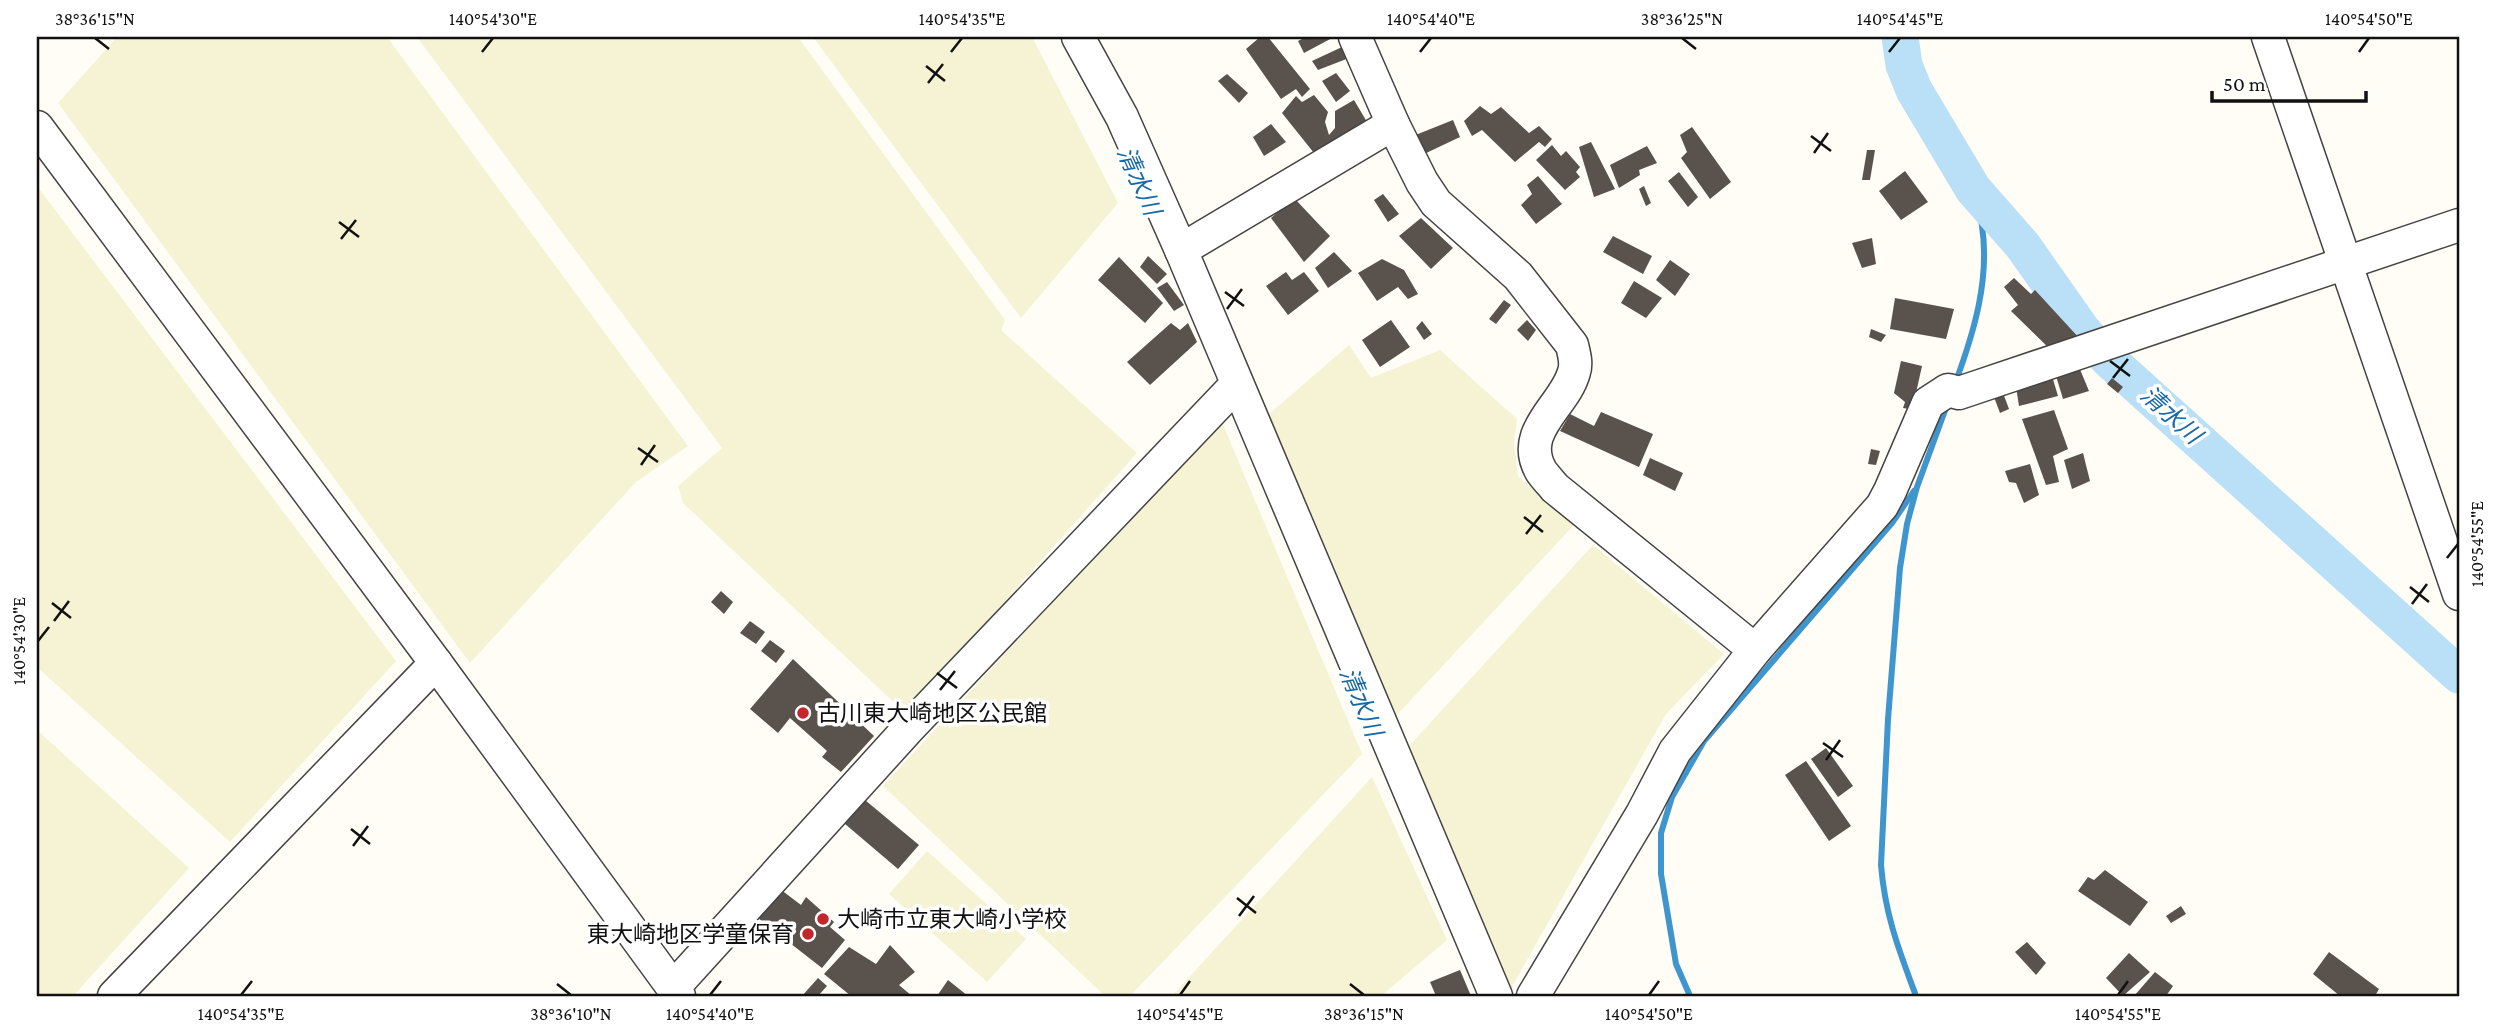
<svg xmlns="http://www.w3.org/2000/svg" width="2496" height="1033" font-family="'Crimson Pro','Noto Sans JP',serif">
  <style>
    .farmland { fill: #f6f3d4 }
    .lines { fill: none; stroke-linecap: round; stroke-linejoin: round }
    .stream { stroke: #3f96cf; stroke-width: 6 }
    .river { stroke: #b9e0f7; stroke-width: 37 }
    .building { fill: #5a524d }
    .minor-casing { stroke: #444; stroke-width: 35 }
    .minor { stroke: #fff; stroke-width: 32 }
    .ticks { fill: none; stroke: #111; stroke-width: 2.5 }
    .poi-dot { fill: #c4262e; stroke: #fff; stroke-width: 2.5 }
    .labels { text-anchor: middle; stroke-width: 7; stroke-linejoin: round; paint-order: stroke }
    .poi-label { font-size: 23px; fill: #111; stroke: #fff; text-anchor: start }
    .water-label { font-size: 24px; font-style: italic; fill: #1768a6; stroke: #fff }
    .neatline { fill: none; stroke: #111; stroke-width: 2.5 }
    .ticks-label { font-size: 18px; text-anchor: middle; fill: #111 }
  </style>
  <rect width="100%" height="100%" fill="#fffdf5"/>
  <g class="farmland">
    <path d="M117,37H387L688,446L636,482L470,663L58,103Z"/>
    <path d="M417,37H798L1005,320L1001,330L1137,453L905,713L683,503L678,486L722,448Z"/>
    <path d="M813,37H1032L1118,203L1021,318Z"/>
    <path d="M37,186L396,661L230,842L37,667Z"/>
    <path d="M1349,345L1371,378L1440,350L1517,419L1514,441L1518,476L1574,525L1394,718L1268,415Z"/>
    <path d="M1221,420L1362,754L1130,996H1105L883,786Z"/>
    <path d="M1593,545L1724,654L1666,714L1510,990L1408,747Z"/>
    <path d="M37,730L189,868L73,996H37Z"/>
    <path d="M1372,777L1447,940L1381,996H1172Z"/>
    <path d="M927,851L1026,939L987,982L889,894Z"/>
  </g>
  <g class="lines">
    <g class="stream">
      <path d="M1956,381C1974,332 1990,279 1982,226C1981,214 1976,201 1973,189"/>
      <path d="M1690,996L1676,964L1661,874V833L1672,797L1704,741L1892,523L1914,491"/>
      <path d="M1916,996C1899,950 1885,915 1881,865L1888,719L1900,568L1907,524L1917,487L1947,405"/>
    </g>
    <path class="river" d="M1900,37L1904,65L1914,90L1973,189L2023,246L2082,330L2108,359L2459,675"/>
  </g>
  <g class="building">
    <path d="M1260,37H1268L1310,89L1302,97L1296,89L1281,99L1246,49Z"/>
    <path d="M1306,37H1334L1304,53L1298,41Z"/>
    <path d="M1342,47L1349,58L1318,70L1312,61Z"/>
    <path d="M1336,73L1350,91L1336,102L1322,81Z"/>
    <path d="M1227,74L1248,93L1239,103L1218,81Z"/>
    <path d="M1314,95L1328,112L1325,122L1329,135L1335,128V111L1354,100L1370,127L1318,158L1282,113L1296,96L1302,102Z"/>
    <path d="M1480,106L1491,114L1501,107L1529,133L1539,126L1552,139L1545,147L1539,142L1515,162L1482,130L1472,136L1464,121Z"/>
    <path d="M1453,120L1460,137L1422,155L1413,136Z"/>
    <path d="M1271,124L1286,142L1264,156L1253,137Z"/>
    <path d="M1692,127L1731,182L1710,199L1681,158L1687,152L1680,135Z"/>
    <path d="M1591,142L1615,189L1594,197L1579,147Z"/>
    <path d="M1552,145L1561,156L1566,151L1580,167L1576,172L1580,177L1565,190L1536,160Z"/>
    <path d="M1647,146L1657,163L1639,170L1640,175L1619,188L1610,165Z"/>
    <path d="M1867,150H1875L1870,180H1862Z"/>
    <path d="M1905,171L1928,202L1901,220L1879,191Z"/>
    <path d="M1679,172L1698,197L1688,207L1668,181Z"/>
    <path d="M1538,176L1562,204L1536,224L1521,205L1532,194L1527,185Z"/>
    <path d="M1644,186L1651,203L1646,206L1639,189Z"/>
    <path d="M1383,194L1399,214L1388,222L1374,200Z"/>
    <path d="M1294,198L1330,236L1304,262L1271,218Z"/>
    <path d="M1421,218L1453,248L1431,269L1399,236Z"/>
    <path d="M1613,236L1652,256L1643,274L1603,252Z"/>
    <path d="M1872,238L1876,264L1862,268L1852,243Z"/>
    <path d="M1334,252L1352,271L1328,288L1315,268Z"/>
    <path d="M1148,256L1167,274L1157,284L1140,267Z"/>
    <path d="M1119,257L1163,303L1145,323L1098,280Z"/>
    <path d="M1382,259L1404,270L1418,294L1408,299L1398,287L1377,301L1358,273Z"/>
    <path d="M1670,260L1690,274L1675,296L1656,280Z"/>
    <path d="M1286,272L1292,280L1304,272L1319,291L1288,315L1266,286Z"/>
    <path d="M2014,278L2031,294L2035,290L2080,339L2054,353L2011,311L2018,305L2004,287Z"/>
    <path d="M1634,281L1662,298L1646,318L1621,303Z"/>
    <path d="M1167,282L1184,305L1174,311L1157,288Z"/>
    <path d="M1895,298L1954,309L1946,339L1890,329Z"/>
    <path d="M1504,300L1511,305L1496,324L1489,319Z"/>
    <path d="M1391,320L1410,347L1380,367L1362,340Z"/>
    <path d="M1527,320L1536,330L1528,341L1517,330Z"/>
    <path d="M1422,321L1432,334L1424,340L1416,328Z"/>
    <path d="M1171,323L1180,330L1188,323L1197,342L1150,385L1127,362Z"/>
    <path d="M1871,329L1886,335L1881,342L1869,337Z"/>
    <path d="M1901,361L1922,366L1916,393L1909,409L1903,408L1905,402L1894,393Z"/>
    <path d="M2079,367L2089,391L2063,399L2056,376Z"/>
    <path d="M2052,376L2058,396L2019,406L2016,387Z"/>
    <path d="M2112,378L2123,387L2118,393L2107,384Z"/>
    <path d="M2003,393L2009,409L2000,413L1994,397Z"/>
    <path d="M2054,410L2068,449L2053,456L2059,482L2046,485L2022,419Z"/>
    <path d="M1601,412L1653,434L1639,467L1560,431L1570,414L1594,426Z"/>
    <path d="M1871,449L1880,451L1876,465L1868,464Z"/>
    <path d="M2083,453L2090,481L2072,489L2064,460Z"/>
    <path d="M1650,458L1683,473L1675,491L1643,475Z"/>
    <path d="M2030,464L2039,495L2024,503L2016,483L2009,482L2005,471Z"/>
    <path d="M721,591L733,602L724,614L711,602Z"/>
    <path d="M750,621L765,632L756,644L740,633Z"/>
    <path d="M770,640L785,651L776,663L761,651Z"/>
    <path d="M793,659L874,736L841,772L822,757L827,751L790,718L778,733L750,709Z"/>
    <path d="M1826,748L1853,786L1838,797L1811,759Z"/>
    <path d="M1806,761L1851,826L1829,841L1785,775Z"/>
    <path d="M859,795L919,845L898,869L838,818Z"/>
    <path d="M2105,870L2148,902L2130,926L2078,891L2088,877L2094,880Z"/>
    <path d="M780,889L801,905L806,897L834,922L830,927L845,940L822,968L758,918Z"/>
    <path d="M2181,906L2186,914L2171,923L2166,916Z"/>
    <path d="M2027,942L2046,963L2036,975L2015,952Z"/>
    <path d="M890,945L915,972L899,985L912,996H851L824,974L849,947L876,964Z"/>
    <path d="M2329,952L2379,989L2375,996H2340L2313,974Z"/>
    <path d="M2129,953L2150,972L2123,996L2106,978Z"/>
    <path d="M1460,970L1471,996H1436L1430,982Z"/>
    <path d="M2155,972L2173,986L2166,996H2134Z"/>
    <path d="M818,978L827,986L818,996H802Z"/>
    <path d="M948,980L968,996H937Z"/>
  </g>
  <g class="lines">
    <defs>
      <g id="minor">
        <path d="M1078,37L1122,117L1181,250L1496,996"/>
        <path d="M1355,37L1393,124L1422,182L1436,203L1518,276L1572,345C1574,354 1577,363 1574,372C1565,406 1518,431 1541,471C1545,477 1551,483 1555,488L1755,650"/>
        <path d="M2268,37L2459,594"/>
        <path d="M37,127L436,663L679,996"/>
        <path d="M1181,250L1393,124"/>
        <path d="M673,988L908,729L1237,384"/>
        <path d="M114,996L436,663"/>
        <path d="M1533,996L1642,814L1675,751L1755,650L1882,506L1890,491L1928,403L1948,390L1959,393L1974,388L2459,225"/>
      </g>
    </defs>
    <use href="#minor" class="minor-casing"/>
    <use href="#minor" class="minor"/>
  </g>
  <path class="ticks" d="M95,38L109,49M1682,38L1696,49M482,52L493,38M951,52L962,38M1420,52L1431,38M1889,52L1900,38M2359,52L2369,38M926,66L945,81M928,83L943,64M1811,136L1831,151M1814,153L1828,133M339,222L359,237M341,239L356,220M1225,292L1244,306M1227,309L1242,289M2110,361L2130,376M2113,378L2128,359M638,448L658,462M641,465L655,445M1524,517L1543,532M1526,534L1541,515M2447,558L2458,544M2410,587L2429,602M52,603L71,618M2412,604L2427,584M54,621L69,601M38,641L49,627M937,673L957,688M940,690L955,671M1823,743L1843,757M1826,760L1840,740M351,829L370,844M353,846L368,826M1237,898L1256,913M1239,916L1254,896M557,984L571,995M1350,984L1364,995M241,995L252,981M710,995L721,981M1180,995L1190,981M1649,995L1659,981M2118,995L2128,981"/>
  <g class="poi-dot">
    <circle cx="803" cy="713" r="7"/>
    <circle cx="823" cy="919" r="7"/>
    <circle cx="808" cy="934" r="7"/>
  </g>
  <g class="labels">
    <g class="poi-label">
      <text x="817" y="721">古川東大崎地区公民館</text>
      <text x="837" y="927">大崎市立東大崎小学校</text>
      <text x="794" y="942" text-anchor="end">東大崎地区学童保育</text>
    </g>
    <g class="water-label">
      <text transform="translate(1139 181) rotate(66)" y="8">清水川</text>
      <text transform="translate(2171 415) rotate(42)" y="8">清水川</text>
      <text transform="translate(1361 702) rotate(67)" y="8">清水川</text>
    </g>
  </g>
  <rect width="2496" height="1033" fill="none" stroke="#ffffff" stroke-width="77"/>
  <path d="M2212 91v10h154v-10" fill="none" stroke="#111111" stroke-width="3.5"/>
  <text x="2223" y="91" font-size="21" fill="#111111" stroke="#ffffff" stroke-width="5" paint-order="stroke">50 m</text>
  <rect x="38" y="38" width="2420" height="957" class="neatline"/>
  <g class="ticks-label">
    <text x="95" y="25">38°36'15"N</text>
    <text x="493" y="25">140°54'30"E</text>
    <text x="962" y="25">140°54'35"E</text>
    <text x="1431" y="25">140°54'40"E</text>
    <text x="1682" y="25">38°36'25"N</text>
    <text x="1900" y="25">140°54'45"E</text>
    <text x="2369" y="25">140°54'50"E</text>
    <text transform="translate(2477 544) rotate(-90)" y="6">140°54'55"E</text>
    <text transform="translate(19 641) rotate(-90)" y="6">140°54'30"E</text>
    <text x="241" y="1020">140°54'35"E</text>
    <text x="571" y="1020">38°36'10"N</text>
    <text x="710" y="1020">140°54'40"E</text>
    <text x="1180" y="1020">140°54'45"E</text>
    <text x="1364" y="1020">38°36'15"N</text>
    <text x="1649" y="1020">140°54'50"E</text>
    <text x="2118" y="1020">140°54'55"E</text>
  </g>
</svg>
